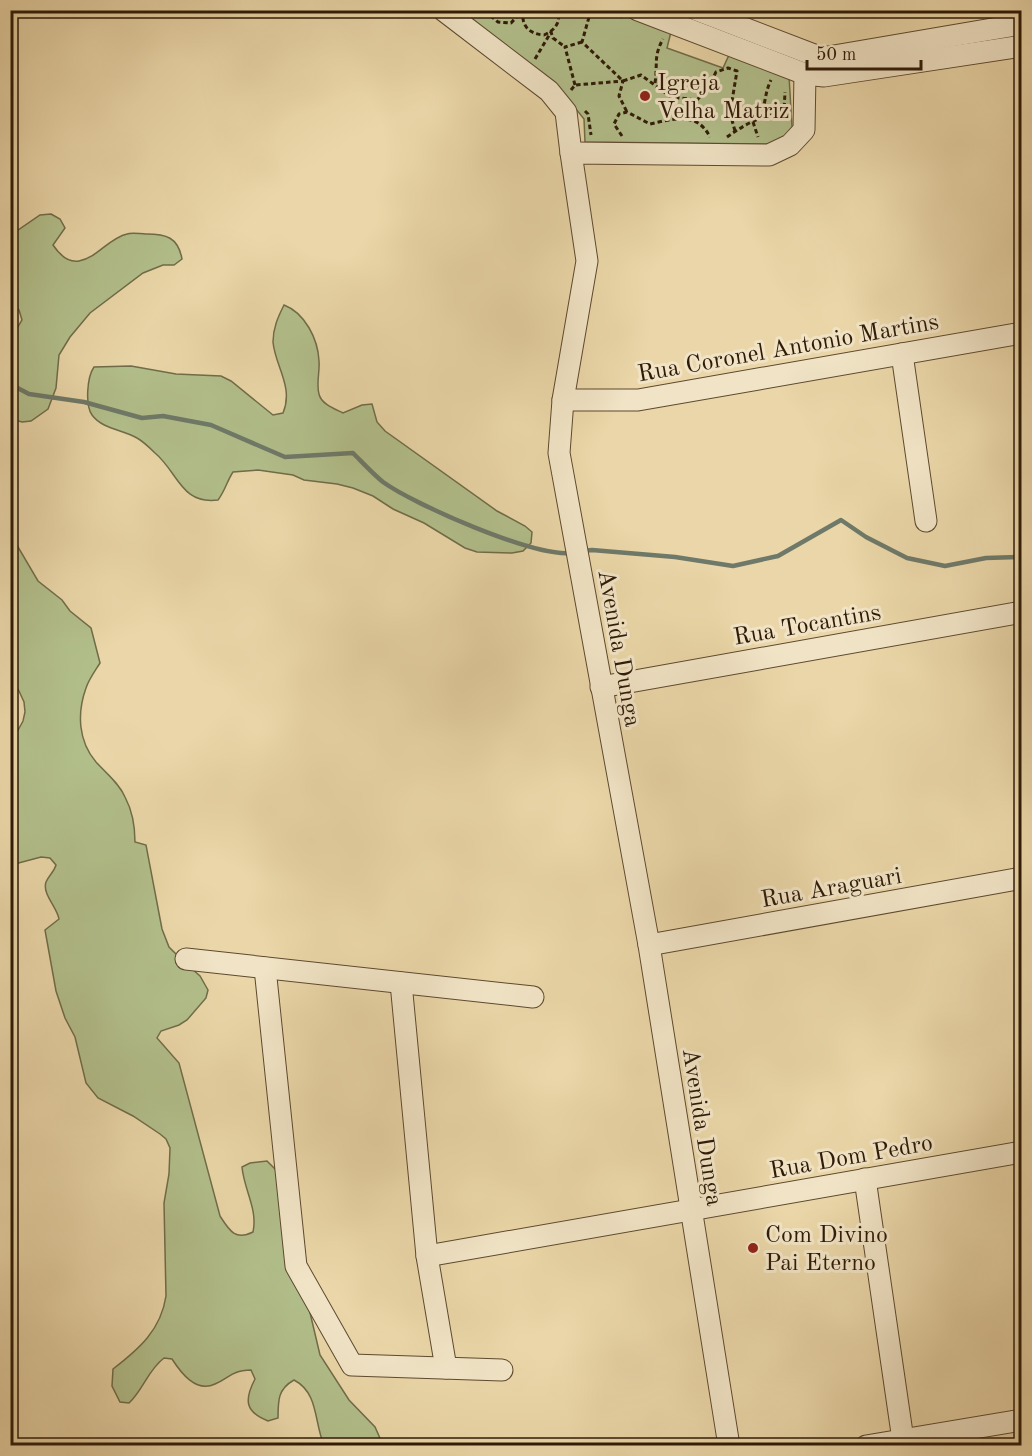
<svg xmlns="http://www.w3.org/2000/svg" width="1032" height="1456" font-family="'Old Standard TT',serif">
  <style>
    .green { fill: #b2bf8b; stroke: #706c49; stroke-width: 1.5 }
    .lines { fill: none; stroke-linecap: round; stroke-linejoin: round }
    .stream { stroke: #6e7969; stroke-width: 4.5 }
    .minor-casing { stroke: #5d492f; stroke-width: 23 }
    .path { stroke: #2e1a07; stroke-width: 3; stroke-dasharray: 4.5 3; stroke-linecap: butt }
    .minor { stroke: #f1e4c6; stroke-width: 21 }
    .poi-dot { fill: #8f2418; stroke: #f1e4c6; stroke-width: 2 }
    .labels { text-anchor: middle; stroke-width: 6; stroke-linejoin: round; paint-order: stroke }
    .poi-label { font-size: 24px; fill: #2e1a07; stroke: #f1e4c6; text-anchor: start }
    .street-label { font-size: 24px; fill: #2e1a07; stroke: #f1e4c6 }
  </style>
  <rect width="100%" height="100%" fill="#ead6a8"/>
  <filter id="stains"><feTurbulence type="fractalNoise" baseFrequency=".00333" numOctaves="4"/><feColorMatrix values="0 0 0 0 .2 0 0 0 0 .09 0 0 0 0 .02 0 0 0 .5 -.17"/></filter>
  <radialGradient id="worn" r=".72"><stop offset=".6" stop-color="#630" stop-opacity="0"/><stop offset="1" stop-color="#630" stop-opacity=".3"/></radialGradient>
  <g class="green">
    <path d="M456,11H611L671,32L667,48L723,68L729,55L789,76L792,127L783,139L768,144L585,142L584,119L560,89Z"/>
    <path d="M51,214L60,219L65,228L53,245C59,254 67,263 79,261C97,258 109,238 127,234C132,232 140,234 146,234C166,234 178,237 182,259L174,265H163L143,273L90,313L70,337L59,355L56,388L48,409L31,421L22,422L11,419V334L16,330L22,320L19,310L11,303V235L40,215Z"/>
    <path d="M284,305C305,313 318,339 319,361C320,371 316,384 319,394C321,404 335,409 343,413L362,405L372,404L377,422L385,431L497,511L525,526L532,532L531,543L523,551L512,553L477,552L465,548L424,523L393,509L373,496L353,488L337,484L304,480L293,475L258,470L233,472C227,481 225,491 218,500C181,505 178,472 155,453C150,448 144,442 137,438C124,430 102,429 92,415C85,405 87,377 94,367L131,366L176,374L221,376L231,381L273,415L283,413C294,387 275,366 273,342C273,328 278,317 284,305Z"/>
    <path d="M10,524L18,547L38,581L62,600L70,611L91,628L100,663C95,671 89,679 86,688C77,713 78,741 96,762C106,773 119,783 125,797C133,812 135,827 135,842L146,845L162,929L169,947L181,959L200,976L208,990L206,998L187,1020L179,1025L161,1031L157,1038L179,1063L220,1216C229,1230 235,1241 253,1232C258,1209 244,1190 242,1167L250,1163L267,1161L275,1169L285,1183L307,1300L320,1355L349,1400L375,1427L383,1445H324C314,1423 319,1393 294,1380C278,1389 278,1400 278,1418L268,1421C245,1412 244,1400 255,1379L251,1370C230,1371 231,1377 215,1384C196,1393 181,1373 172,1359L164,1358C148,1370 143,1390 129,1403L120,1402L112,1386L113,1369C139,1349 161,1330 166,1296L164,1203L169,1174L170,1148L166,1139L160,1134L133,1116L98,1098L86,1083L75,1037L65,1018L56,991L45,930L59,919C57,907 42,894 46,882C49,875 54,872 56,865L50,858L41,857L11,865V743L23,721L25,712L24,702L19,691L11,678Z"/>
  </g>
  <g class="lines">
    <g class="stream">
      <path d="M10,384L29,394L84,402L142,418L163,416L211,425L285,457L353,453C363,463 373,474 383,482C415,505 534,557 571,553"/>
      <path d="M582,551L592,550L675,557L733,566L778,556L841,520L866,537L907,558L945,566L986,558L1022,557"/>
    </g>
    <defs>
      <g id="minor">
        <path d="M443,10L549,91L566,112L571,153"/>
        <path d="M638,10L805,74L824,76L1022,46"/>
        <path d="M697,10L822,58L1022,24"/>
        <path d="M902,354L926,521"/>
        <path d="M563,400H638L1022,333"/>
        <path d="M601,687L1022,612"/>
        <path d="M649,945L1022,878"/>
        <path d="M186,959L533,997"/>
        <path d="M265,968L296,1266L352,1365L502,1370"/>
        <path d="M401,983L427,1256L446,1368"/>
        <path d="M865,1179L903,1440"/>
        <path d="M427,1256L1022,1152"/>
        <path d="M729,1446L649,945L559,453L563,400L587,261L571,153L769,155L790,145L804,130L805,74"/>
        <path d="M866,1446L1022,1420"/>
      </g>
    </defs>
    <use href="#minor" class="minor-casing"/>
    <g class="path">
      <path d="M487,10V13L498,22L511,23L522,11"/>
      <path d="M523,10C521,26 529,34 544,35C555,30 561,23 558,10"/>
      <path d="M591,10L582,42L623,81L641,75L671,97L697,100L708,88L716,72L728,68L737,71L730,113"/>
      <path d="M604,10L622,17"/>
      <path d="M535,59L551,32L553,38L565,47"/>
      <path d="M655,83C658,64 653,57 663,39"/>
      <path d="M575,85L565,47L582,42"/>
      <path d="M571,90L575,85L623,81L619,96L627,112"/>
      <path d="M585,111L588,114L591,135"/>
      <path d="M761,118C765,105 765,92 771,80"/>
      <path d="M753,122L758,137"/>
      <path d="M735,131L730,113L738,106L761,118"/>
      <path d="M622,136L614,124L619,114L627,112L650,124C673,119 697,111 710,137"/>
      <path d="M727,137C744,125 763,114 784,112L785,92"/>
    </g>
    <use href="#minor" class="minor"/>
  </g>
  <g class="poi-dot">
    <circle cx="645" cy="96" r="6"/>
    <circle cx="753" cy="1248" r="6"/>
  </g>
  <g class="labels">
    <g class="poi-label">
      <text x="657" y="90">Igreja<tspan x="657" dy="28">Velha Matriz</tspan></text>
      <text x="765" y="1242">Com Divino<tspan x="765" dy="28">Pai Eterno</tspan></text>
    </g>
    <g class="street-label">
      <text transform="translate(788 347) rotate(-10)" y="8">Rua Coronel Antonio Martins</text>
      <text transform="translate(807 624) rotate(-10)" y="8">Rua Tocantins</text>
      <text transform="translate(620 648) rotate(80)" y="8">Avenida Dunga</text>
      <text transform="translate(831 887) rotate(-10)" y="8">Rua Araguari</text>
      <text transform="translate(703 1127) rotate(81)" y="8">Avenida Dunga</text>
      <text transform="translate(851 1156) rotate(-10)" y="8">Rua Dom Pedro</text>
    </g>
  </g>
  <rect width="1032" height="1456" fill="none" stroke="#ead6a8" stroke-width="36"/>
  <rect x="12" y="12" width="1008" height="1432" fill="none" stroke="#2e1a07" stroke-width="3"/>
  <rect x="18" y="18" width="996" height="1420" fill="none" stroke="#2e1a07" stroke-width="1.5"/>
  <path d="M807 60v9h114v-9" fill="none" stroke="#2e1a07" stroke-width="3"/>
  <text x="816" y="60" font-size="18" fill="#2e1a07" stroke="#f1e4c6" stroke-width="4.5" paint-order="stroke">50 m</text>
  <rect width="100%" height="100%" filter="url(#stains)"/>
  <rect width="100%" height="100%" fill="url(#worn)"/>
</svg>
